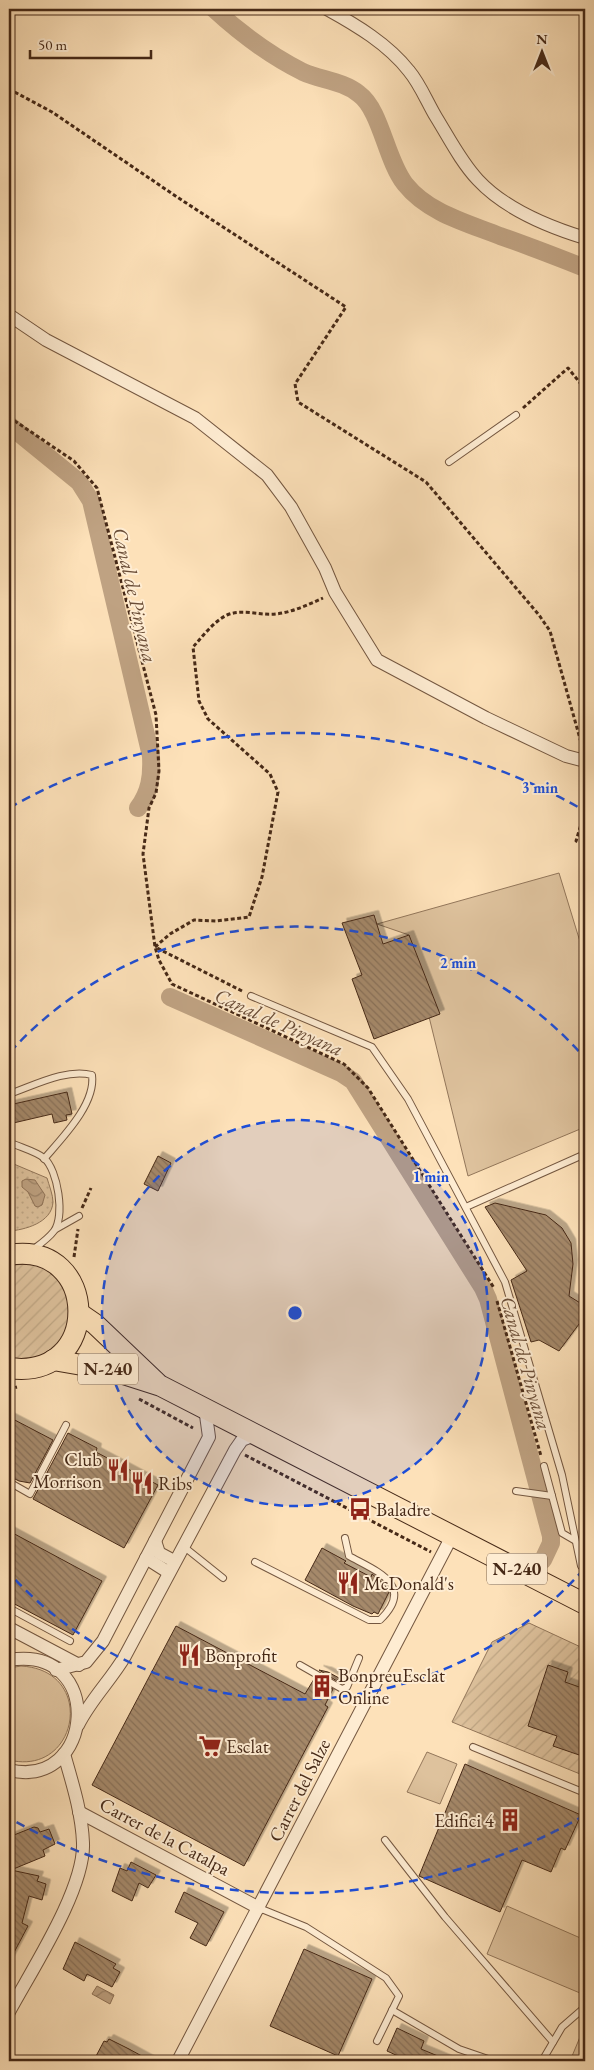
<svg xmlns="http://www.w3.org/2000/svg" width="594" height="2070" font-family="'EB Garamond',serif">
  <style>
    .grass { fill: #dec29d; stroke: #92765a }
    .park { fill: url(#park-dots); stroke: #92765a }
    .garden { fill: url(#garden-furrows); stroke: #92765a }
    .water { fill: url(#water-waves); stroke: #8f7257 }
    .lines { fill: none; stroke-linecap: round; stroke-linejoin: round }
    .canal { stroke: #bfa282; stroke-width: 18 }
    .building { fill: url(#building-back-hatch); stroke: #462917; filter: url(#shadow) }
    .lane-casing { stroke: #745740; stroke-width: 8 }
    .street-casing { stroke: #745740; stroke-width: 14 }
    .primary-casing { stroke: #462917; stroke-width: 22 }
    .path { stroke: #462917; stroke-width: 3; stroke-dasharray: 4 2.5; stroke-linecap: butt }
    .lane { stroke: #feecd2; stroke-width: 6 }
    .street { stroke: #feecd2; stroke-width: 12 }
    .primary { stroke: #fde1b9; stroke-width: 20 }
    .ring { fill: none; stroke: #1d4ed8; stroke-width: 2.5; stroke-dasharray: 9 6 }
    .labels { text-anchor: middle; stroke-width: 4; stroke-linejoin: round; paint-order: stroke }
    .shield { fill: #feecd2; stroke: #7d644f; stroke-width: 1 }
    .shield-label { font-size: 18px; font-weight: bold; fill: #462917 }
    .poi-label { font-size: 19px; fill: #462917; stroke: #feecd2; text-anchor: start }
    .street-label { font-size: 19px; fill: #462917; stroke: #feecd2 }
    .water-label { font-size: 20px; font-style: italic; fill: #6a4d37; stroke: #feecd2 }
    .centre { fill: #1d4ed8; stroke: #feecd2; stroke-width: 2.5 }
    .ring-label { font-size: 15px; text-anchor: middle; font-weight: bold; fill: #1d4ed8; stroke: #feecd2; stroke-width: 4; stroke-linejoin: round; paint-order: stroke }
  </style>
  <defs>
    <pattern id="park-dots" width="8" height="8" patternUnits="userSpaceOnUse" patternTransform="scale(1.25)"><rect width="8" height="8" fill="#dec29d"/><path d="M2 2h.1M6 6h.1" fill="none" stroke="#c0a786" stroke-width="1.8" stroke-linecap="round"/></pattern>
    <pattern id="garden-furrows" width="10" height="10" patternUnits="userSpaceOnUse" patternTransform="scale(1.25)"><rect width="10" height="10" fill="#dec29d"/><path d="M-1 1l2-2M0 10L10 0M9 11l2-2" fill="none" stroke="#c0a786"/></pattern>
    <pattern id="water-waves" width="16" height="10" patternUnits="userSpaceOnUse" patternTransform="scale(1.25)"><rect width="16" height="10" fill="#bfa282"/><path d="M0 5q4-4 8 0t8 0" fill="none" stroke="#9d8469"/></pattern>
    <pattern id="building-back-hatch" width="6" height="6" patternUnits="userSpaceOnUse" patternTransform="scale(1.25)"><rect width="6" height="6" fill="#a5896b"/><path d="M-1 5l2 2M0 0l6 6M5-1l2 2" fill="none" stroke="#887057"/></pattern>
    <filter id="shadow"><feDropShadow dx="4.5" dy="-4.5" stdDeviation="0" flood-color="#0004"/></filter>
  </defs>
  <rect width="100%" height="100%" fill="#fde1b9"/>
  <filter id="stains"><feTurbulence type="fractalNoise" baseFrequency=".004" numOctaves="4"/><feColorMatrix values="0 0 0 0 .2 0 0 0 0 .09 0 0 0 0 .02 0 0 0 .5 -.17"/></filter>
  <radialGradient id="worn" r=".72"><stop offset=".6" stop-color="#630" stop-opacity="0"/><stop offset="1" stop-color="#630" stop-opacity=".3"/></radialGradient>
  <g class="grass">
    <path d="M559,873L585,958V1127L468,1176L409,935L377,924Z"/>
    <path d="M21,1666C97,1670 79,1777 9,1760V1668Z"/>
    <path d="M427,1752L457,1764L440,1804L407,1792Z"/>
    <path d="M507,1906L585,1940V1982L580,1993L487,1954Z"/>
    <path d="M585,2025V2061H570Z"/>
  </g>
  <path class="park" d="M9,1162L47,1178C49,1185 53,1195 53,1202C52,1223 24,1230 9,1231Z"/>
  <g class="garden">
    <path d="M33,1264C41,1267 48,1270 54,1276C79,1297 72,1345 40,1357C31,1360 18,1358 9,1359V1265Z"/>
    <path d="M529,1623L585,1649V1776L452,1722L492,1642Z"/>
  </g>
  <g class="water">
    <path d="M26,1179L35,1180L45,1195L42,1205L38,1207L35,1206L28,1192L22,1187V1181Z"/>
    <path d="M97,1986L114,1995L110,2004L92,1994Z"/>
  </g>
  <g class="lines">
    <g class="canal">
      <path d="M214,9C240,33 271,56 303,72C321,80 343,81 359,94C381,110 386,160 405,184C428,213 467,223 500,236C529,246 557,257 585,268"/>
      <path d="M9,425L79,482L91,501L151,756C152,776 150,792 138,808"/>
      <path d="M170,997L341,1073L353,1081L483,1288L488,1299L551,1536V1543L543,1560"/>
    </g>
  </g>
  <g class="building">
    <path d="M374,915L383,944L409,935L440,1014L374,1039L352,979L362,975L342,923Z"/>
    <path d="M67,1092L72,1114L66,1115L67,1120L54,1123L52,1114L9,1124V1105Z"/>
    <path d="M158,1156L171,1163L158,1191L144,1184Z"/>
    <path d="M495,1203L546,1215L562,1228L571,1243L573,1264L569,1296L585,1306V1316L559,1351L539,1340L531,1342L511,1280L527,1271L485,1207Z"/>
    <path d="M9,1417L53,1440L30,1483L19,1481L9,1476Z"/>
    <path d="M68,1433L97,1448L96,1452L158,1485L124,1548L33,1499Z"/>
    <path d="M9,1531L102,1581L73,1635L9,1601Z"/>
    <path d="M322,1548L346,1561L344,1563L371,1577L372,1574L384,1584L389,1592L378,1614L374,1612L372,1614L353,1606L305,1580Z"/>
    <path d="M176,1626L305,1694L314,1679L333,1689L325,1705L328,1707L244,1866L92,1785Z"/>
    <path d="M548,1665L568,1672L565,1682L585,1689V1757L553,1746L557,1736L528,1726Z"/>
    <path d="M319,1670L328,1672L339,1678L337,1681Z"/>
    <path d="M465,1764L581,1815L565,1850L561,1848L551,1872L522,1860L500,1912L419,1876Z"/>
    <path d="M34,1827L38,1828L40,1832L49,1829L55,1844L43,1850L45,1856L11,1870L39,1876L37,1881L46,1884L42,1900L29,1896L22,1923L28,1926L9,1962V1837Z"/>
    <path d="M131,1862L156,1875L148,1888L139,1883L132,1901L112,1891L120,1868L127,1871Z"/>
    <path d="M184,1892L224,1912L206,1946L190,1938L198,1923L175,1912Z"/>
    <path d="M75,1942L116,1964L113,1968L120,1972L112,1987L87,1974L84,1981L63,1969Z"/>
    <path d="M304,1949L372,1979L338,2056L270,2026Z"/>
    <path d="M397,2028L424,2041L421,2049L450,2061H409L387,2051Z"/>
    <path d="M109,2039L129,2049L151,2061H103L95,2058L104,2041L107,2042Z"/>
  </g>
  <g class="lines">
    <defs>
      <g id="lane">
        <path d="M449,462L516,415"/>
        <path d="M251,996L372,1047L408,1099L505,1282L562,1475L581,1566L585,1569"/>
        <path d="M9,1094C33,1086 66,1068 92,1075C96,1104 62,1138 44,1159"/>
        <path d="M9,1142C19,1147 35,1151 44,1158C58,1170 65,1216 54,1231C48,1239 39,1245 31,1251"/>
        <path d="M466,1207L585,1154"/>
        <path d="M56,1229L79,1216"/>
        <path d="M544,1466L562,1533L574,1540"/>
        <path d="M9,1482L30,1494L66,1425"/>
        <path d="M516,1491L552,1496"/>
        <path d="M183,1546L223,1578"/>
        <path d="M255,1562L369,1620H380C416,1585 376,1571 349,1556L345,1538"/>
        <path d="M9,1608L70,1641"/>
        <path d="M300,1665L342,1689L347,1687L359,1658"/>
        <path d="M473,1747L585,1793"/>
        <path d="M385,1840L445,1917L553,2042"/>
        <path d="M259,1908L306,1927L386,1978L399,1996L377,2041"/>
        <path d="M392,2010L459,2049L494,2061"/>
        <path d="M542,2061L562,2027L585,2007"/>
      </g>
      <g id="street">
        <path d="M327,9C356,25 388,44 409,71C420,84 427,102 436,117C449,138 461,162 478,180C505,209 549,227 585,238"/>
        <path d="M9,315L46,340L195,418L267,475L291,507L325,568L335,592L377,660L486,718L566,756L585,761"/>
        <path d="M155,1541L159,1553L174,1561"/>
        <path d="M146,1558L168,1572"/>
        <path d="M9,1628L79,1665"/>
        <path d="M9,1660C106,1644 95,1791 9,1770"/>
        <path d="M56,1670L86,1662L103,1641L209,1437L205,1408"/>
        <path d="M78,1725C91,1699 111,1680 125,1656L235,1450L242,1440L255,1435"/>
        <path d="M79,1812L259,1908"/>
        <path d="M9,2012C31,1971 85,1889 83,1843C82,1813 72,1782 64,1754"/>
        <path d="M178,2061L452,1536"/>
      </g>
      <g id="primary">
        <path d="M9,1255C100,1240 103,1381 9,1368"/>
        <path d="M79,1313L95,1324L157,1383"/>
        <path d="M53,1360L111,1370L161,1386L585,1604"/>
      </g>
    </defs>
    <use href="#lane" class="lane-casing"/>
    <use href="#street" class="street-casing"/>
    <use href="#primary" class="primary-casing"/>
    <g class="path">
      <path d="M9,89L52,112L177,197L346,307L295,384L298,402L426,482L539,615L550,631L582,746"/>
      <path d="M523,408L568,368L585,389"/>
      <path d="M9,417L74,461L97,488L156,715L159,771L156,793L149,808L143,854L155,947L159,960L172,984L344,1064L368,1088L494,1288"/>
      <path d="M585,781L582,821L576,841L585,845"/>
      <path d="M242,991L155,947L170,934L194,920L216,921L249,917L262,877L278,792L270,774L208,719L199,701L193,647C203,636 213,622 227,615C239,610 252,613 264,614C285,616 305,606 323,598"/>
      <path d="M82,1208L91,1188"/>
      <path d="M74,1257L78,1229"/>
      <path d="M497,1301L541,1456"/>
      <path d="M9,1389L17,1387"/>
      <path d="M139,1399L193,1428"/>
      <path d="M245,1455L431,1552"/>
    </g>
    <use href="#lane" class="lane"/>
    <use href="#street" class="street"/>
    <use href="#primary" class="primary"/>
  </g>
  <circle cx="295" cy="1313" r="193" fill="#1d4ed8" fill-opacity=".12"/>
  <g class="ring">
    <circle cx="295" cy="1313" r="193"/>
    <path d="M584 1569A386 386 0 0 1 10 1574M10 1052A386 386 0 0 1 584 1057"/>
    <path d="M585 1815A580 580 0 0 1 9 1818M9 808A580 580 0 0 1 585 811"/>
  </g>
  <defs>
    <symbol id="restaurant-bare" viewBox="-9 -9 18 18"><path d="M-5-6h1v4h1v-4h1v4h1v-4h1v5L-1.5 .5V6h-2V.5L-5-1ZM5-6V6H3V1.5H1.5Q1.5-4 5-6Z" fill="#8f2418" stroke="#feecd2" stroke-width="2.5" paint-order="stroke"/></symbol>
    <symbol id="bus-bare" viewBox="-9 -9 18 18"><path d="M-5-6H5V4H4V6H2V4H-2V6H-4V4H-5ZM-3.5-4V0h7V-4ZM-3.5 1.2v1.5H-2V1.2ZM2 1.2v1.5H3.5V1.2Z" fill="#8f2418" stroke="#feecd2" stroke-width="2.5" paint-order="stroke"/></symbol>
    <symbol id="building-bare" viewBox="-9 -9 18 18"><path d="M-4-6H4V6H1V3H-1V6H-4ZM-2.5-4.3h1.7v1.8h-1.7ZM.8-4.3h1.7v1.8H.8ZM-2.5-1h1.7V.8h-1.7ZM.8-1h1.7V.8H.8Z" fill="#8f2418" stroke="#feecd2" stroke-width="2.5" paint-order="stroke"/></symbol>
    <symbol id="supermarket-bare" viewBox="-9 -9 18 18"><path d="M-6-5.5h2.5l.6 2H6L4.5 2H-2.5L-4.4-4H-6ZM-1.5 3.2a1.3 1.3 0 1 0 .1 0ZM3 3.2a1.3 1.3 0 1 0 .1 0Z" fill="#8f2418" stroke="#feecd2" stroke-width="2.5" paint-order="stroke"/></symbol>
  </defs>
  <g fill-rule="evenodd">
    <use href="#restaurant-bare" x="102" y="1454" width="32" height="32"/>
    <use href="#restaurant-bare" x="126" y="1467" width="32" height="32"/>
    <use href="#bus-bare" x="344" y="1493" width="32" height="32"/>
    <use href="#restaurant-bare" x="332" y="1567" width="32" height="32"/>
    <use href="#restaurant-bare" x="173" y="1639" width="32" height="32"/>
    <use href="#building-bare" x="306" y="1670" width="32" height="32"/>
    <use href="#supermarket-bare" x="194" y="1730" width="32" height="32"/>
    <use href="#building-bare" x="494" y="1804" width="32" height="32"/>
  </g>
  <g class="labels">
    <g class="shield">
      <rect x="78" y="1353.5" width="60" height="31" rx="4"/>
      <rect x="487" y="1553.5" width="60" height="31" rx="4"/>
    </g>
    <g class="shield-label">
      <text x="108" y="1375">N-240</text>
      <text x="517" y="1575">N-240</text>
    </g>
    <g class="poi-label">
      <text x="102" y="1466" text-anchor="end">Club<tspan x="102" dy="22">Morrison</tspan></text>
      <text x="158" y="1490">Ribs</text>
      <text x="376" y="1516">Baladre</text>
      <text x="364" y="1590">McDonald's</text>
      <text x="205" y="1662">Bonprofit</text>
      <text x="338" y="1682">BonpreuEsclat<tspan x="338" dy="22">Online</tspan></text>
      <text x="226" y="1753">Esclat</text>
      <text x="494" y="1827" text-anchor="end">Edifici 4</text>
    </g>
    <g class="street-label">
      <text transform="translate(299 1790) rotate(-63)" y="7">Carrer del Salze</text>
      <text transform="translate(165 1836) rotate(28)" y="7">Carrer de la Catalpa</text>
    </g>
    <g class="water-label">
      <text transform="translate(135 595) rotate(77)" y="7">Canal de Pinyana</text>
      <text transform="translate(279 1022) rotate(24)" y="7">Canal de Pinyana</text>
      <text transform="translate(526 1363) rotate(74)" y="7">Canal de Pinyana</text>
    </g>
  </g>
  <circle cx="295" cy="1313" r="8" class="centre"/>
  <g class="ring-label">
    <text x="540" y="793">3 min</text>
    <text x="458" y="968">2 min</text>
    <text x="431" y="1182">1 min</text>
  </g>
  <rect width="594" height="2070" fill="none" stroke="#fde1b9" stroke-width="30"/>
  <rect x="10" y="10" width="574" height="2050" fill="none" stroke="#462917" stroke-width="2.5"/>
  <rect x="15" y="15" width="564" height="2040" fill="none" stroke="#462917"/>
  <g transform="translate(542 52)" stroke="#feecd2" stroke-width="4" paint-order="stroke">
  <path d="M0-4L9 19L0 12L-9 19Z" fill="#462917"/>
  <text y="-8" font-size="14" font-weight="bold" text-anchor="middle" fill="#462917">N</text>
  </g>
  <path d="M30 50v8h121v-8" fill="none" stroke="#462917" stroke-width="2.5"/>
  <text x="38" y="50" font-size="15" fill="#462917" stroke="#feecd2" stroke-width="4" paint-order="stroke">50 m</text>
  <rect width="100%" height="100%" filter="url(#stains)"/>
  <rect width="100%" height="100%" fill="url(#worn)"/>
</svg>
